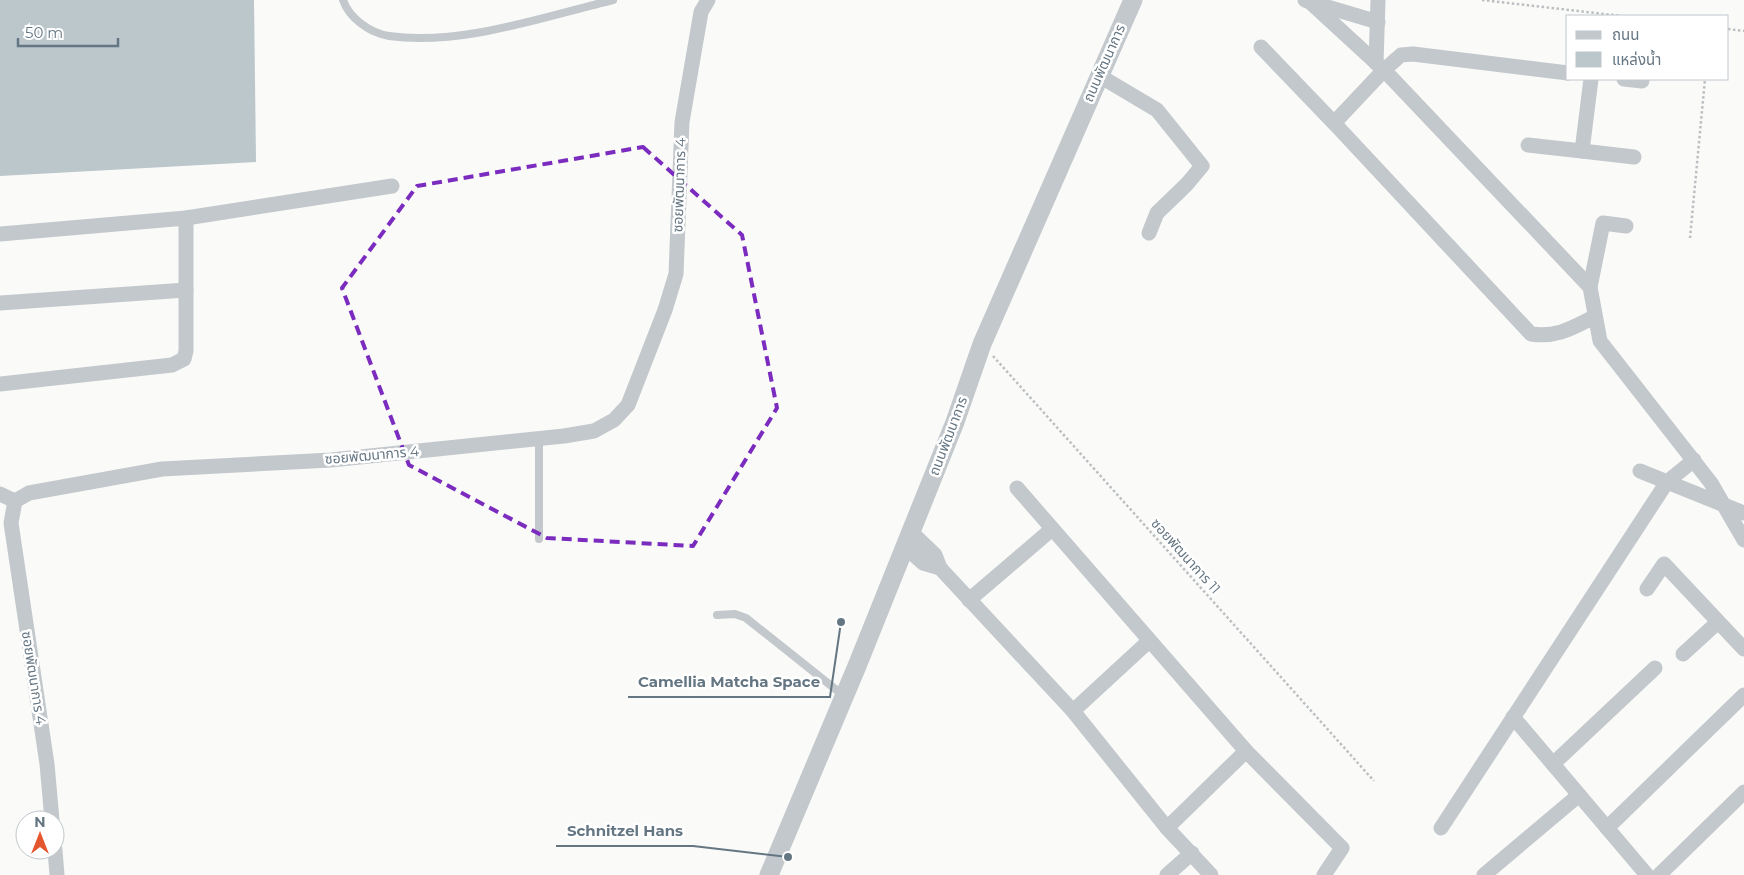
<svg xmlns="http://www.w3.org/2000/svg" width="1744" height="875" font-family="Montserrat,'Noto Sans Thai',sans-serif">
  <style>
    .water { fill: #bbc7cb }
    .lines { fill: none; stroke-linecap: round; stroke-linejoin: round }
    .path { stroke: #bbbfc2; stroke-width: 2.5; stroke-dasharray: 2.5 2.5; stroke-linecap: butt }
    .service { stroke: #c3c8cc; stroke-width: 8 }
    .minor { stroke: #c3c8cc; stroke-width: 15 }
    .tertiary { stroke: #c3c8cc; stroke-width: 19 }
    .marked { fill: none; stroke: #7b2cbf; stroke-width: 4; stroke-dasharray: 10 6; stroke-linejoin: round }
    .labels { text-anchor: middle; stroke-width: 5; stroke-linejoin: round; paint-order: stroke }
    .street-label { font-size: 14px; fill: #657683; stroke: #fff }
    .leader { fill: none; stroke: #657683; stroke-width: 2 }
    .callout-dot { fill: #657683; stroke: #fff; stroke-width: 2 }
    .callout-label { font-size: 15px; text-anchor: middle; font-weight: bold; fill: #657683; stroke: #fff; stroke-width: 5; stroke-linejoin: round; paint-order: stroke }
  </style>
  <rect width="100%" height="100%" fill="#fafaf8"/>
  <path class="water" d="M0,0H254L256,162L0,176Z"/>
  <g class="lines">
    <g class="path">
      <path d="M1482,0L1622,16"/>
      <path d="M1728,29L1744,31"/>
      <path d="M1690,238L1705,79"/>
      <path d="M993,356L1374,781"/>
    </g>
    <g class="service">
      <path d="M343,0C349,18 370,33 389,36C461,46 543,17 613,0"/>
      <path d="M539,439V539"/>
      <path d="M717,615L735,614L746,618L844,696"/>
    </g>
    <g class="minor">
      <path d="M1305,0L1310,2L1384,70L1590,287L1600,341L1711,483L1744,540"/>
      <path d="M1314,3L1378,22"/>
      <path d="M1261,47L1334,123"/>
      <path d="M1376,63L1378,0"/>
      <path d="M1568,73L1413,54L1401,55L1384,70L1334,123L1531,334C1556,338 1572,328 1594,317"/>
      <path d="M1098,75L1157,110L1202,166L1187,184L1157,213L1149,233"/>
      <path d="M1591,79L1582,151L1634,157"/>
      <path d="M1624,79L1642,81"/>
      <path d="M1528,145L1582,151"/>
      <path d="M0,234L186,218L392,186"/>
      <path d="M1590,287L1603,223L1626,226"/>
      <path d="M0,303L186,290"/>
      <path d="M0,384L172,365L184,359L186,351V218"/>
      <path d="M1640,471L1744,513"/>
      <path d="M1017,488L1246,751L1342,848L1324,875"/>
      <path d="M0,494L15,501"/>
      <path d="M904,546L923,563L940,568L935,555L910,531"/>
      <path d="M940,568L1073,711L1167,828L1211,875"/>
      <path d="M1647,589L1664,564L1744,649"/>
      <path d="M969,600L1052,529"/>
      <path d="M1683,654L1718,622"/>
      <path d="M1073,711L1149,641"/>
      <path d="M1513,717L1647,875"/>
      <path d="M1553,764L1655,668"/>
      <path d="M52,820L47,764L11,523L15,501L29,493L162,469L331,460L564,436L594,431L614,420L628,405L665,310L676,274L682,122L701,12L708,0"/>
      <path d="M1167,828L1246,751"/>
      <path d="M1441,828L1667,482L1694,460"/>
      <path d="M1607,828L1744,695"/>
      <path d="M55,850L57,875"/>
      <path d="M1167,875L1192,853"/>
      <path d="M1484,875L1579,795"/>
      <path d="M1659,875L1744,792"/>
    </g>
    <path class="tertiary" d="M769,875L857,666L955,422L982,344L1133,0"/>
  </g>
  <path class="marked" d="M643,147L742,235L777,408L693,546L547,538L409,465L342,288L417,186Z"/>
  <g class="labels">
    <g class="street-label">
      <text transform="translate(1104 63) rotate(-66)" y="5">ถนนพัฒนาการ</text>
      <text transform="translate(679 185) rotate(-88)" y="5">ซอยพัฒนาการ 4</text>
      <text transform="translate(948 436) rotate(-69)" y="5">ถนนพัฒนาการ</text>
      <text transform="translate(372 455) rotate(-5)" y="5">ซอยพัฒนาการ 4</text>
      <text transform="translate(1186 556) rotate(48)" y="5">ซอยพัฒนาการ 11</text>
      <text transform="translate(34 678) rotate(81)" y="5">ซอยพัฒนาการ 4</text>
    </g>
  </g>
  <path class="leader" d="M841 622L830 697H628M788 857L693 846H556"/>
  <g class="callout-dot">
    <circle cx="841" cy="622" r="5"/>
    <circle cx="788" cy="857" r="5"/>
  </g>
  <g class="callout-label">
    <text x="729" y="687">Camellia Matcha Space</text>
    <text x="625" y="836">Schnitzel Hans</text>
  </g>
  <rect x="1566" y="15" width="162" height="65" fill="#ffffff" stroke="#c1c8cd"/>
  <rect x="1576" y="31" width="25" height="8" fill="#c3c8cc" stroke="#c1c8cd"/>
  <text x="1612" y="40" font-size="15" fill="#657683">ถนน</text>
  <rect x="1576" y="52" width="25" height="15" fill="#bbc7cb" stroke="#c1c8cd"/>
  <text x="1612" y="65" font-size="15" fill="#657683">แหล่งน้ำ</text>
  <g transform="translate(40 835)"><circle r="24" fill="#ffffff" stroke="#c1c8cd"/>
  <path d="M0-4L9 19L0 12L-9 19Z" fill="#e4572e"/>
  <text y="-8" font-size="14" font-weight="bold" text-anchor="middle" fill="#657683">N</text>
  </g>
  <path d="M18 38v8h100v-8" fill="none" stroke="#657683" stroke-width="2.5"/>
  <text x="25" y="38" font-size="15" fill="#657683" stroke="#ffffff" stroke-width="4" paint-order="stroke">50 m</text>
</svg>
